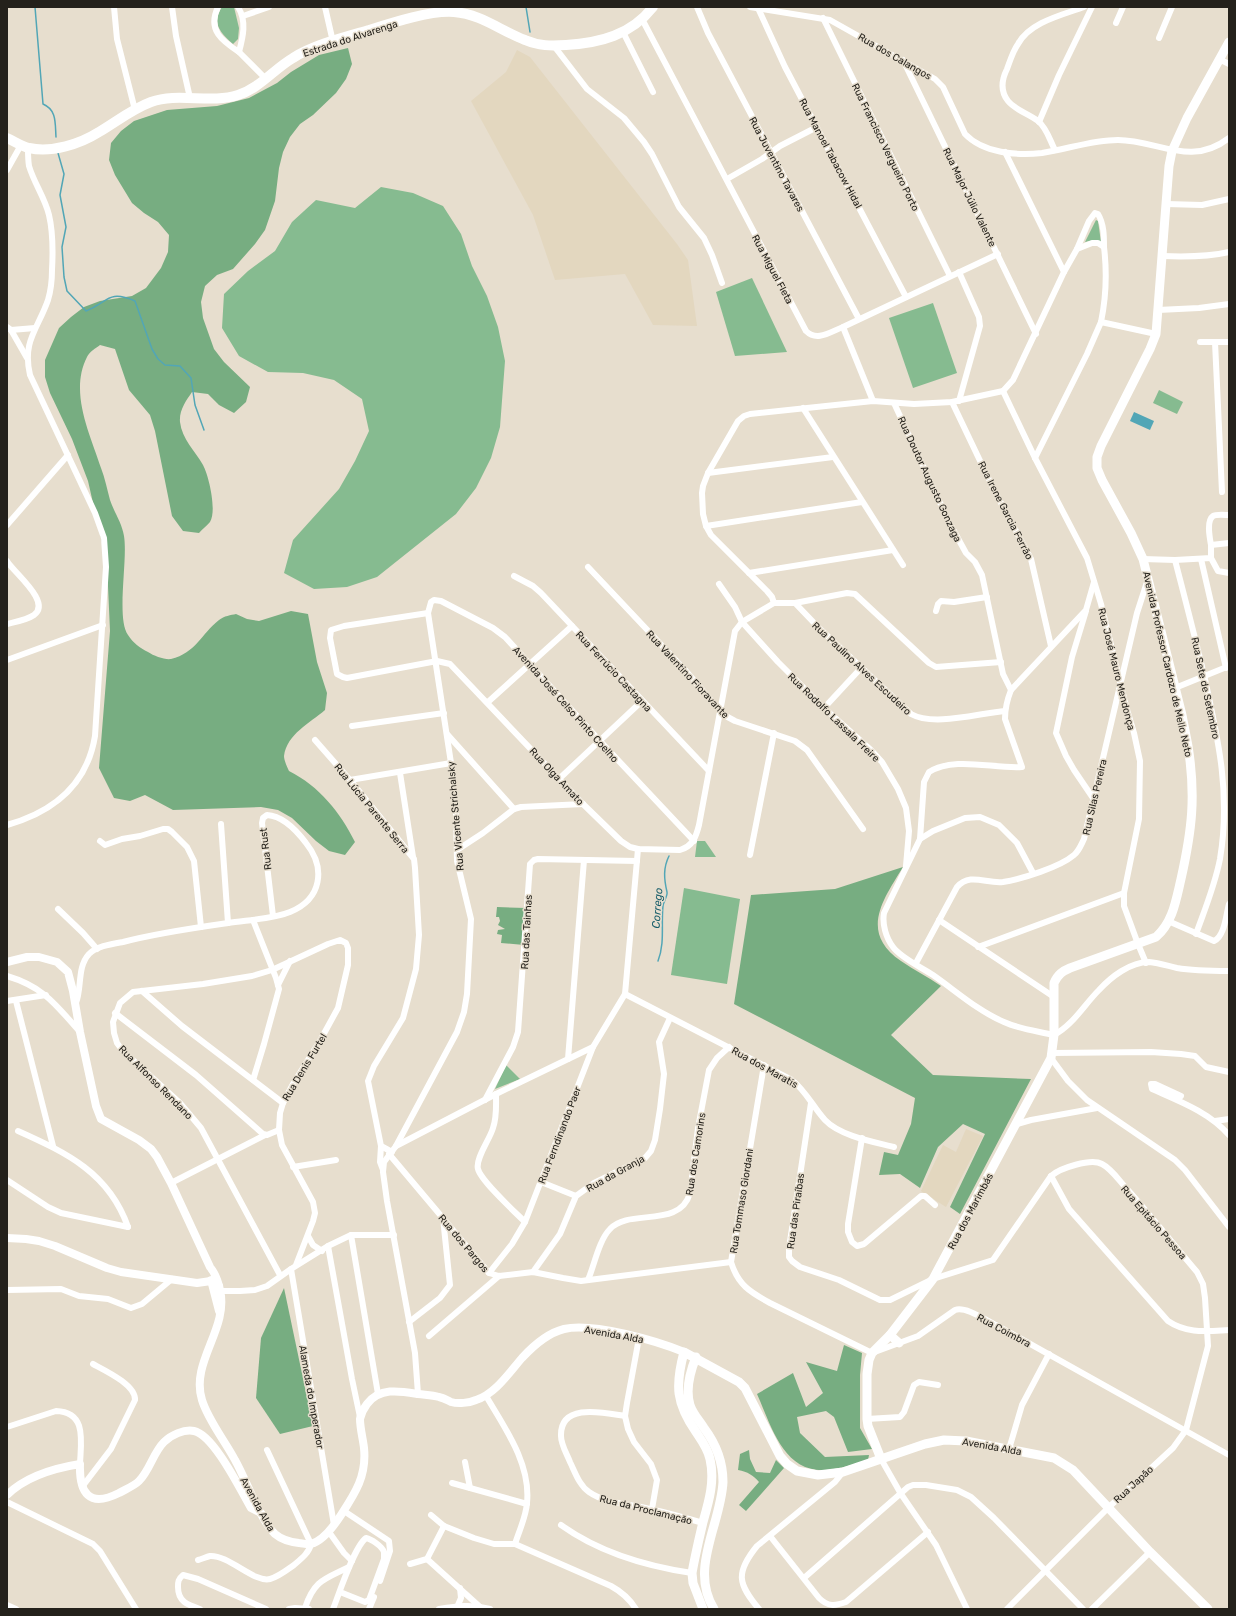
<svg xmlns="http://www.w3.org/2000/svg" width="1236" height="1616" font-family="Rubik,sans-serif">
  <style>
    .built { fill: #e3d7bf }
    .green { fill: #86bb90 }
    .forest { fill: #77ad81 }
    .water { fill: #52a6b6 }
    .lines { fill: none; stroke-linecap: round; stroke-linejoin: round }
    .stream { stroke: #52a6b6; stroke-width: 1.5 }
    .minor { stroke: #fff; stroke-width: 6 }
    .tertiary { stroke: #fff; stroke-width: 8 }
    .secondary { stroke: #fff; stroke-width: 9 }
    .primary { stroke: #fff; stroke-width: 10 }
    .labels { text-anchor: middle; stroke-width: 3; stroke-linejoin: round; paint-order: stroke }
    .street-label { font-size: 10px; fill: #24211b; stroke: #e7dece }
    .water-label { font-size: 11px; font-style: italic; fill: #175d69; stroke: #e7dece }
  </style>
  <rect width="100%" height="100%" fill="#e7dece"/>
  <g class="built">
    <path d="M517,50L530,57L677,244L688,260L697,326L653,325L625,274L555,280L533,215L471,101L506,72Z"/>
    <path d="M966,1129L983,1136L946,1207L921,1191L943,1145L956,1152Z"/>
  </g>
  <g class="green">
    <path d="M222,7H234L239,28L238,39L233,44C221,33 211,24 222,7Z"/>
    <path d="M381,187L413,193L443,206L461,234L472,266L487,296L498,327L505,361L500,427L491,458L476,488L456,514L377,577L347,587L314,589L284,573L293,540L339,489L355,461L369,431L362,399L334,380L303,373L268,372L239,356L222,328L224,294L248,271L275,251L292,222L316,200L355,208Z"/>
    <path d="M1096,220L1098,221L1101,242L1090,241L1085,242Z"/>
    <path d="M752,278L787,352L735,356L716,292Z"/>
    <path d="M933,303L957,373L913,388L889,318Z"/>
    <path d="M1159,390L1183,402L1177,414L1153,403Z"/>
    <path d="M697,841H705L716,857H695Z"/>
    <path d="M684,888L740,899L727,984L671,975Z"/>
    <path d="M506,1065L520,1079L495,1089Z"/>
  </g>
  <g class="forest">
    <path d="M348,48L352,64L346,79L336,93L313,115L300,124L290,137L283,152L279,168L275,201L265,230L255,244L233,269L217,275L205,286L201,302L203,318L214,349L224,362L250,387L246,402L234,413L219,405L208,394L192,392C186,401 179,410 180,422C182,439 195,451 203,465C209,476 217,511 210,522C207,526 202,529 199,533L183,531L172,516L155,431L150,415L129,390L115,349L100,345C96,348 89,352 87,357C69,392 90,434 101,468C105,478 107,489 110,500C114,512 122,523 124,536C128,560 116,618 128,635C133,643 140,648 148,652C154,656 165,660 171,659C196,653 201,634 219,620C224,616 231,615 236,614L247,619L259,621L291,611L308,614L317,662L327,693L325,710C310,723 287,734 284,756C284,760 287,767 289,771C319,786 340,812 355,842L345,855L329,851L316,841L292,818L278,810L261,807L173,810L145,795L130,801L114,798L99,768L110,631L107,564L88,481L72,439L50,393L45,377V360L59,328L71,317L84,307L100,301L132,296L146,288L161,268L168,252L169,235L158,222L144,213L132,203L115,175L109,160L111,143L121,131L134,121L167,110L217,106L249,98L277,83L291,72L319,55Z"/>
    <path d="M903,867C883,900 859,932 901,961C914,970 928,977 941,986L891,1035L933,1075L1031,1079L960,1214L950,1207L985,1134L963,1124L938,1147L920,1188L900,1174L879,1175L884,1152L898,1155L911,1124L915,1098L734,1004L751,895L835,889Z"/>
    <path d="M497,907L526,908L524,945L501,943L502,935L497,934L498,930L505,929L498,925L500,921L499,917H496Z"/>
    <path d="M284,1288L313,1426L280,1434L256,1398L261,1338Z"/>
    <path d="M844,1345L862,1353L860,1375V1428L872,1449L848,1452L834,1417L826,1411L797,1417L800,1433L825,1457L869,1455L868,1460C854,1464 840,1469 826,1470C783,1473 771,1425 757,1394L793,1373L806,1407L823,1393L806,1362L837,1371Z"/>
    <path d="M749,1450L750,1459L756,1472L770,1473L776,1460L784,1468L746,1511L739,1505L759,1482C753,1475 748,1472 738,1470L740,1454Z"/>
  </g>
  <path class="water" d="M1134,412L1154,421L1150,430L1130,421Z"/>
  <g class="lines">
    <g class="stream">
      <path d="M35,7L43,104C57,110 55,123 56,137"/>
      <path d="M526,7L530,32"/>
      <path d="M58,153L64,174L60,195L66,227L62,247L64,277L67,291L86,311C108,303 107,289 135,301L152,349L158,359L165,365L180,366L191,378L195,405L204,430"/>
      <path d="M658,961C665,943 661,925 663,906C663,902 668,896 667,892C664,879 663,868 669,856"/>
    </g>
    <g class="minor">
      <path d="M114,7L117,39L135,110"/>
      <path d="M172,7L176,36L190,98"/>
      <path d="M218,7C207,30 222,41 239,52C243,37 247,21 238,7"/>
      <path d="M325,7L333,42"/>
      <path d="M697,7L708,33L859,319"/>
      <path d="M750,7L830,20L935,79L943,87L965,134C983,153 1017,156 1042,153C1068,149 1092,140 1118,140C1158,140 1190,168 1229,138"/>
      <path d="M758,8L785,67L906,297"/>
      <path d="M243,16L269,7"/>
      <path d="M823,18L950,276"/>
      <path d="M642,19L806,331C817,342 830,332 843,327L998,254"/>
      <path d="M1116,23L1123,7"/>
      <path d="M623,32L653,92"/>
      <path d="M1159,38L1172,7"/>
      <path d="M554,46L587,89L624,118L644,142L652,154L679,207L704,238L712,255L722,283"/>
      <path d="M239,52L266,79"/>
      <path d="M1219,59L1229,64"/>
      <path d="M903,60L1036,334"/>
      <path d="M1039,122L1059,75L1092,7"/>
      <path d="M1055,150C1050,141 1047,128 1038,121C1029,114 1015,110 1008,101C1000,91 1002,79 1007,69C1010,61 1013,51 1018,44C1030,22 1062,15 1084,7"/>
      <path d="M1005,152L1064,272"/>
      <path d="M7,170L21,145"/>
      <path d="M727,179L762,159L780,146L817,127"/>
      <path d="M1166,204L1202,205L1229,199"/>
      <path d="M1077,249L1089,221L1095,213L1098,214C1104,224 1104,236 1104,247"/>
      <path d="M1162,256C1185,257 1207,257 1229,252"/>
      <path d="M959,272L979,317L980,326L959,401"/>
      <path d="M1158,310L1199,308L1229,304"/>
      <path d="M7,327L11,330L27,358"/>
      <path d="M843,327L873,401"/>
      <path d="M11,330L35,328"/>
      <path d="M1200,342H1229"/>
      <path d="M1215,342L1222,492"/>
      <path d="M1003,391L1035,458L1087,558L1101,604L1126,706L1134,733L1140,761L1139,819L1124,893V906L1138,944L1146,963"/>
      <path d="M952,402L993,488L1031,559L1051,646"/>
      <path d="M894,403L949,522L966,553L975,562L982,575L1003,674L1011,690"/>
      <path d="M803,408L903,565"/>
      <path d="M1035,458L1087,354L1101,322"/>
      <path d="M708,473L833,457"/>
      <path d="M7,525L68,455"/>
      <path d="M706,526L862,502"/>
      <path d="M1211,545C1210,539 1206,521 1213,516C1216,514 1225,515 1229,515"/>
      <path d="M1211,558L1218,571L1229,573"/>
      <path d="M1143,559L1175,560L1211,558V545L1229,543"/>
      <path d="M1201,559L1226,668"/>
      <path d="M1175,560C1185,599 1195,637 1204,675C1218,738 1231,794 1220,859C1215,885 1205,909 1196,934"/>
      <path d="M7,561C14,573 52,602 34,615C27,620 15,622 7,624"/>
      <path d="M588,567L685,670L724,715L735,721L795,741L807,750L863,829"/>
      <path d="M749,573L893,550"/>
      <path d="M514,576L533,586L541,593L709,771"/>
      <path d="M719,584L735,607L742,622L778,662L824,708L871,750L882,762L898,789L906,808L909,831L906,866"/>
      <path d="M774,603L772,597L767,591L711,535L706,526L703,514L702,493L703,486L708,473L738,421L744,416L750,414L873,401L914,404L952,402L1003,391L1013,380L1064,272L1077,249L1092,243H1098L1104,247C1107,272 1106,298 1101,322L1156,334"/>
      <path d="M795,603L847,593L855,594L929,663L936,667L1001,662"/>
      <path d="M936,611L938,604L941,601L954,602L987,597"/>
      <path d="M1086,611L1072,657L1056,733L1066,756L1074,770L1093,798"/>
      <path d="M428,613L344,626L331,630L330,638L337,674L343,677L347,678L437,661L450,664L583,804L621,841L630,847L638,849L680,850C693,846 696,837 699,825L735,631L742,622L774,603H795L818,627L911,714C934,727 979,713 1005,711"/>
      <path d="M7,660L103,625"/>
      <path d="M1175,688L1229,666"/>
      <path d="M488,702L572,626"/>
      <path d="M824,708L861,668"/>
      <path d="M352,726L444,713"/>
      <path d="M447,734L514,809"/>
      <path d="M315,740L350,780L414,859L415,868L419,935L416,969L403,1018L374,1066L368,1081L381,1146L392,1152"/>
      <path d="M400,773L413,857"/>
      <path d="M560,778L642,701"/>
      <path d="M350,780L451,763"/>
      <path d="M221,824L228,923"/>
      <path d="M7,825C53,812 87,785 95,736L106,567L104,538L95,513L30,375C22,341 38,329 48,300C51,290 52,280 52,270C53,252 53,232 49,215C45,198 34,183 29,166C28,160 28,154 28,148"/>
      <path d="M920,839L924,782L929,772C955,756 993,769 1022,767L1005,719C1005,708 1007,700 1011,690L1086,610L1094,582"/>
      <path d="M100,841L105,845L122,839L140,836L163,829H168L172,832L187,847L194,861L201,927"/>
      <path d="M457,850L483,833L514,809L521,807L583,804"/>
      <path d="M750,855L774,733"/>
      <path d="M1033,873L1017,843L999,825L980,817L965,818L933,831L920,839L884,913C882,924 886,938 893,947C901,958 921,967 933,975C956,991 978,1011 1004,1022C1019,1029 1037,1031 1054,1035C1073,1025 1084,1005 1099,990C1111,977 1130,962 1149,962C1159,963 1168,966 1177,968C1194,971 1212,971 1229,971"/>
      <path d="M58,909L83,933L97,949"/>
      <path d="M253,920L276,978L279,989L264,1044L253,1080"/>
      <path d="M939,920L1054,997"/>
      <path d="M1168,921L1214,941C1225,936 1226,914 1229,904"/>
      <path d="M978,947L1124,893"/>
      <path d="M916,963L957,887C970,872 986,884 1003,882C1022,879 1060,867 1074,855C1079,851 1081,845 1084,839L1137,613L1148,579"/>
      <path d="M7,976C44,987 56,1005 80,1032"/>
      <path d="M278,985L290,961"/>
      <path d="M142,991L182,1026L283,1103"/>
      <path d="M625,994L792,1080C806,1091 813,1107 825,1120C840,1136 874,1142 894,1147"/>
      <path d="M7,1001L46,995"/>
      <path d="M16,1001L53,1146"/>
      <path d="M76,1003C82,988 77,967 89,954C97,946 112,944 123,942C157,933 193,928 228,923C247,920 273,919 290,912C322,899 326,868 306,843C297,831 283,816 267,815L263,818L262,823L273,916"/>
      <path d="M115,1013L196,1075L263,1134L267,1135L279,1130"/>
      <path d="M1052,1053L1151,1052L1181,1054L1195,1056L1206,1067L1229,1072"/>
      <path d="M1051,1058L1068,1081L1087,1100L1175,1160L1185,1170L1229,1227"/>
      <path d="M568,1059L584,860"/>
      <path d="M764,1065L731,1262C738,1285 750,1292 770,1303L872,1353L918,1336L955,1310C966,1306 987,1321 998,1326L1229,1455"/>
      <path d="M496,1094C496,1106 497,1117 493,1128C490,1139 475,1159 478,1169C481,1181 515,1212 525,1222"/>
      <path d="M1181,1096L1155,1084H1151L1152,1089C1179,1101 1209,1112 1229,1135"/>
      <path d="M485,1100L513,1047L518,1032L530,864L534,860L538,859L637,861"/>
      <path d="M811,1103L789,1248V1257L792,1261L800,1267L839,1280L880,1300H890L933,1279L993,1260L1051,1176C1060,1168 1091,1158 1102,1164C1112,1169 1120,1182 1128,1190C1152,1217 1174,1245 1197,1272L1203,1284L1205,1298L1208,1346L1186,1430L1173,1448L1109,1507L1007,1609"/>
      <path d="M1215,1121L1229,1119"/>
      <path d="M1017,1124L1031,1120L1097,1108"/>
      <path d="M18,1131C67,1153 109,1173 128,1227"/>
      <path d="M862,1138L848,1224V1232L852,1242L857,1246L864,1244L921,1196H925L935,1205"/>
      <path d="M381,1146L380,1162L383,1170"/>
      <path d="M396,1146L457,1032L464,1012L467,994L471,919L457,861L456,815L451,763L428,613L431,602L434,600L441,601L493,628L505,637L600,741L694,841"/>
      <path d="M389,1154L489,1273L499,1276L533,1272L563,1278L581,1281L731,1262"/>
      <path d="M293,1167L336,1160"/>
      <path d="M1051,1176L1069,1209L1168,1321C1187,1334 1207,1331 1229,1330"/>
      <path d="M7,1180L48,1207L61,1213L128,1227"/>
      <path d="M541,1182L576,1196"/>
      <path d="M171,1183L265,1135"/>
      <path d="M351,1235L378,1394"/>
      <path d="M308,1236L313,1245L322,1251"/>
      <path d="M328,1246L352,1379L360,1417"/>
      <path d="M291,1269L334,1525"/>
      <path d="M533,1272L560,1234L576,1196L594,1183L645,1158L651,1151L655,1140L660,1109L664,1074L659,1042L670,1018"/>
      <path d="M489,1273L512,1244L525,1222L593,1047L625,994L638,849"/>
      <path d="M280,1275L201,1128L180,1103L123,1051L117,1043L114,1033L113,1022L120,1003L133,992L203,984L252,976L272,970L328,944L340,940L346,943L348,948V965L338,1008L321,1039L293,1084L283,1103L280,1113L279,1130L282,1145L313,1202L315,1213L313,1221L296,1265"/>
      <path d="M588,1280C594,1266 599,1240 610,1229C629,1208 680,1229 690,1193L698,1128L709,1070L717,1058L729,1047"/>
      <path d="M7,1290L61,1289L79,1296L108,1299L131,1308L142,1304L172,1279"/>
      <path d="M220,1291H240L255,1290L267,1286L291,1269L328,1246L351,1235H394"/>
      <path d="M409,1322L440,1298L450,1285L443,1218"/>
      <path d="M429,1336L499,1276"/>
      <path d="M639,1338L627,1403L625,1416L628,1429L634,1442L651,1464L657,1480L652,1509"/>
      <path d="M418,1394L415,1353L387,1201L383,1172L384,1162L396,1146L496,1094L593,1047"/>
      <path d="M486,1396C505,1428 531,1464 527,1503C526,1517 519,1531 515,1544"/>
      <path d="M625,1416C605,1413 560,1402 561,1436C561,1445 567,1454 570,1462C575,1472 579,1485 589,1492C606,1504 631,1504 650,1509C668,1513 686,1518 703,1523"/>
      <path d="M867,1419L900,1417L904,1412L914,1385L919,1382L938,1385"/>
      <path d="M7,1427L56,1411C87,1412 81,1441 80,1464"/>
      <path d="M1009,1449L1022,1405L1049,1354"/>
      <path d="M881,1459L901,1494L936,1545L967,1609"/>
      <path d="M465,1462L470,1488"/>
      <path d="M452,1483L527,1504"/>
      <path d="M82,1487L111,1449L135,1400C136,1385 106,1371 93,1364"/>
      <path d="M7,1502L93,1544L100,1551L136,1609"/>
      <path d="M344,1511L389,1541L390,1551L380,1581"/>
      <path d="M431,1515L444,1526L474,1538L494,1544H515L611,1586C622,1592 629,1598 636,1609"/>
      <path d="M561,1525C600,1553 645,1566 692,1573"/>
      <path d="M329,1532L344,1553L352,1561"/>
      <path d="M770,1536L819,1598C828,1607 835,1606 846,1602L928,1532"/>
      <path d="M427,1559L479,1606"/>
      <path d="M198,1560C202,1559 206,1557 210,1556C229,1555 254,1583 270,1579C278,1577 287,1570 294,1565C301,1559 309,1553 311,1544L267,1450"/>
      <path d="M410,1564L427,1559L444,1526"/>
      <path d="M804,1578L908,1487L913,1485H926L957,1490L971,1497L994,1518L1083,1609"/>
      <path d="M7,1605L16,1609"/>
      <path d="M458,1605L461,1598L460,1588"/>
      <path d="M305,1608C314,1580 325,1579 349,1567"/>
      <path d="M200,1609C188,1605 178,1602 178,1587C178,1582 178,1579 183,1575L198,1579L266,1609"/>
      <path d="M289,1609L295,1608L309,1609"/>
      <path d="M333,1609C339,1594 354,1547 366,1538C371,1539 382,1546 384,1552C384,1555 384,1557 384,1559L369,1600L365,1602L340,1592"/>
      <path d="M369,1609L374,1597"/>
      <path d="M439,1609C457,1606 472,1604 490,1609"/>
      <path d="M759,1609C738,1584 735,1573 757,1546L835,1482L843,1472"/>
      <path d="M1092,1609L1150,1552"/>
    </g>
    <g class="tertiary">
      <path d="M7,962L27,957H39L57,962L68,972L73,991L80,1032L96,1106L101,1119L139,1140L151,1149L157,1157L171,1183L210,1267C216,1274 218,1281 220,1290C229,1329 190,1362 202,1400C208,1420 225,1441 235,1460C246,1479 260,1520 275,1534C282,1540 290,1542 299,1543C302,1543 308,1545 311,1544C322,1541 333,1527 339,1518C354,1495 367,1477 364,1448C363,1439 360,1428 360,1419C361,1414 364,1408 367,1404C380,1387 400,1391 418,1394C425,1395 432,1395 439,1397C444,1398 447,1400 451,1402C458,1404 469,1403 476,1400C495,1394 509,1373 522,1358C533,1346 548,1333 564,1329C592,1322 657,1341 684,1352"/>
      <path d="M7,1238L26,1239L39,1241L55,1246L107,1268L121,1272L197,1283L211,1281L219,1286"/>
      <path d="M211,1280L219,1311"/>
      <path d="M7,1495C25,1477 55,1468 80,1464C79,1493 89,1508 119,1493C126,1489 134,1486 139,1481C150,1470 153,1453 164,1442C171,1435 184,1429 194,1431C214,1435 241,1491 251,1508L261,1513"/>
    </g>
    <g class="secondary">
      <path d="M890,1335L899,1343"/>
      <path d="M696,1357C690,1372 685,1389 690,1405C693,1414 699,1420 704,1428C716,1444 723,1462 723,1482C721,1524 689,1569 714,1609"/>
      <path d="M881,1459L868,1426L867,1419V1374L869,1360L872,1353L890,1335L933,1279L1051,1058L1054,1035V983C1058,974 1063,971 1070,968L1156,937C1173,922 1176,900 1181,879C1192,830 1196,796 1188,746L1182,715L1143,559L1131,533L1102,480L1097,468V457L1101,446L1150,349L1156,334L1166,204L1169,166L1172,151L1187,118L1229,42"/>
      <path d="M703,1609L693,1583L692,1573C695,1556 699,1539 703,1522C709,1501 715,1481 710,1459C708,1449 702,1441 696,1432C676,1403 675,1386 684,1352L739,1382L745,1388L780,1456L787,1464L797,1471L818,1475L843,1472L925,1444L944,1440L966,1441L1054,1458L1073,1470L1150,1552L1208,1609"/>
    </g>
    <path class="primary" d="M7,138C14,141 21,146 29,148C52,153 80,144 99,132C116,122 132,109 151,102C178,92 210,104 238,95C260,88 274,69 293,58C313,45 345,37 369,30C391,23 431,10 454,12C481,14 501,31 525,40C539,46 551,46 566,45C600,43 631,35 653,7"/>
  </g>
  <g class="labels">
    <g class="street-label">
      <text transform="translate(350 38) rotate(-18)" y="4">Estrada do Alvarenga</text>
      <text transform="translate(895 56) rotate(30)" y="4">Rua dos Calangos</text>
      <text transform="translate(886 147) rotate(64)" y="4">Rua Francisco Vergueiro Porto</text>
      <text transform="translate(831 153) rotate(62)" y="4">Rua Manoel Tabacow Hidal</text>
      <text transform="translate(777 164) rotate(62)" y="4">Rua Juventino Tavares</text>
      <text transform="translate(970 197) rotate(64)" y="4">Rua Major Júlio Valente</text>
      <text transform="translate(773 269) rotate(62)" y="4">Rua Miguel Fleta</text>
      <text transform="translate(930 479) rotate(65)" y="4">Rua Doutor Augusto Gonzaga</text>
      <text transform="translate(1006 510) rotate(63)" y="4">Rua Irene Garcia Ferrão</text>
      <text transform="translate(1168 664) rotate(77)" y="4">Avenida Professor Cardozo de Mello Neto</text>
      <text transform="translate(862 668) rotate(43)" y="4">Rua Paulino Alves Escudeiro</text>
      <text transform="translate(1117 669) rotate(76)" y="4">Rua José Mauro Mendonça</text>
      <text transform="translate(614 671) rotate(47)" y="4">Rua Ferrúcio Castagna</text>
      <text transform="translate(688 674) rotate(47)" y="4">Rua Valentino Fioravante</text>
      <text transform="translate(1206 688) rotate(78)" y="4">Rua Sete de Setembro</text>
      <text transform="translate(566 704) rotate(48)" y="4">Avenida José Celso Pinto Coelho</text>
      <text transform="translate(834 717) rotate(44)" y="4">Rua Rodolfo Lassala Freire</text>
      <text transform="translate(557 776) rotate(47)" y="4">Rua Olga Amato</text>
      <text transform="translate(1094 797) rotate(-77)" y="4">Rua Silas Pereira</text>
      <text transform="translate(372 808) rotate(51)" y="4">Rua Lúcia Parente Serra</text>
      <text transform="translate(455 816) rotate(-95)" y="4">Rua Vicente Strichalsky</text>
      <text transform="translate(265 849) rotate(-97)" y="4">Rua Rust</text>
      <text transform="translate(526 932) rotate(-87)" y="4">Rua das Tainhas</text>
      <text transform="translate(304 1067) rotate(-59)" y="4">Rua Denis Furtel</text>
      <text transform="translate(765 1067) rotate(29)" y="4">Rua dos Maratis</text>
      <text transform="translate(156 1082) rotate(45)" y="4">Rua Alfonso Rendano</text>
      <text transform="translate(559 1135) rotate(-69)" y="4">Rua Ferndinando Paer</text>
      <text transform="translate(695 1154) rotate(-81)" y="4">Rua dos Camorins</text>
      <text transform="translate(615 1173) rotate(-29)" y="4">Rua da Granja</text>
      <text transform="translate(741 1201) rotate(-81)" y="4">Rua Tommaso Giordani</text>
      <text transform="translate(795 1211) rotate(-82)" y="4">Rua das Piraíbas</text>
      <text transform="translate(970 1211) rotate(-62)" y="4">Rua dos Marimbás</text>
      <text transform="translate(1154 1222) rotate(49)" y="4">Rua Epitácio Pessoa</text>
      <text transform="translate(464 1243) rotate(50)" y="4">Rua dos Pargos</text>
      <text transform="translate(1004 1330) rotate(28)" y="4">Rua Coimbra</text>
      <text transform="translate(614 1334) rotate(10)" y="4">Avenida Alda</text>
      <text transform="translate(312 1397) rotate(80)" y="4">Alameda do Imperador</text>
      <text transform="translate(992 1446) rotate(10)" y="4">Avenida Alda</text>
      <text transform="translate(1133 1484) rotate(-43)" y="4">Rua Japão</text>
      <text transform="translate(258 1504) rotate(61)" y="4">Avenida Alda</text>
      <text transform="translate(646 1509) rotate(14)" y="4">Rua da Proclamação</text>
    </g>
    <g class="water-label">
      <text transform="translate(657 908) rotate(-86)" y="4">Corrego</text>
    </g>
  </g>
  <rect width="1236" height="1616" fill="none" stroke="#24211b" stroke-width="16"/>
</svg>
